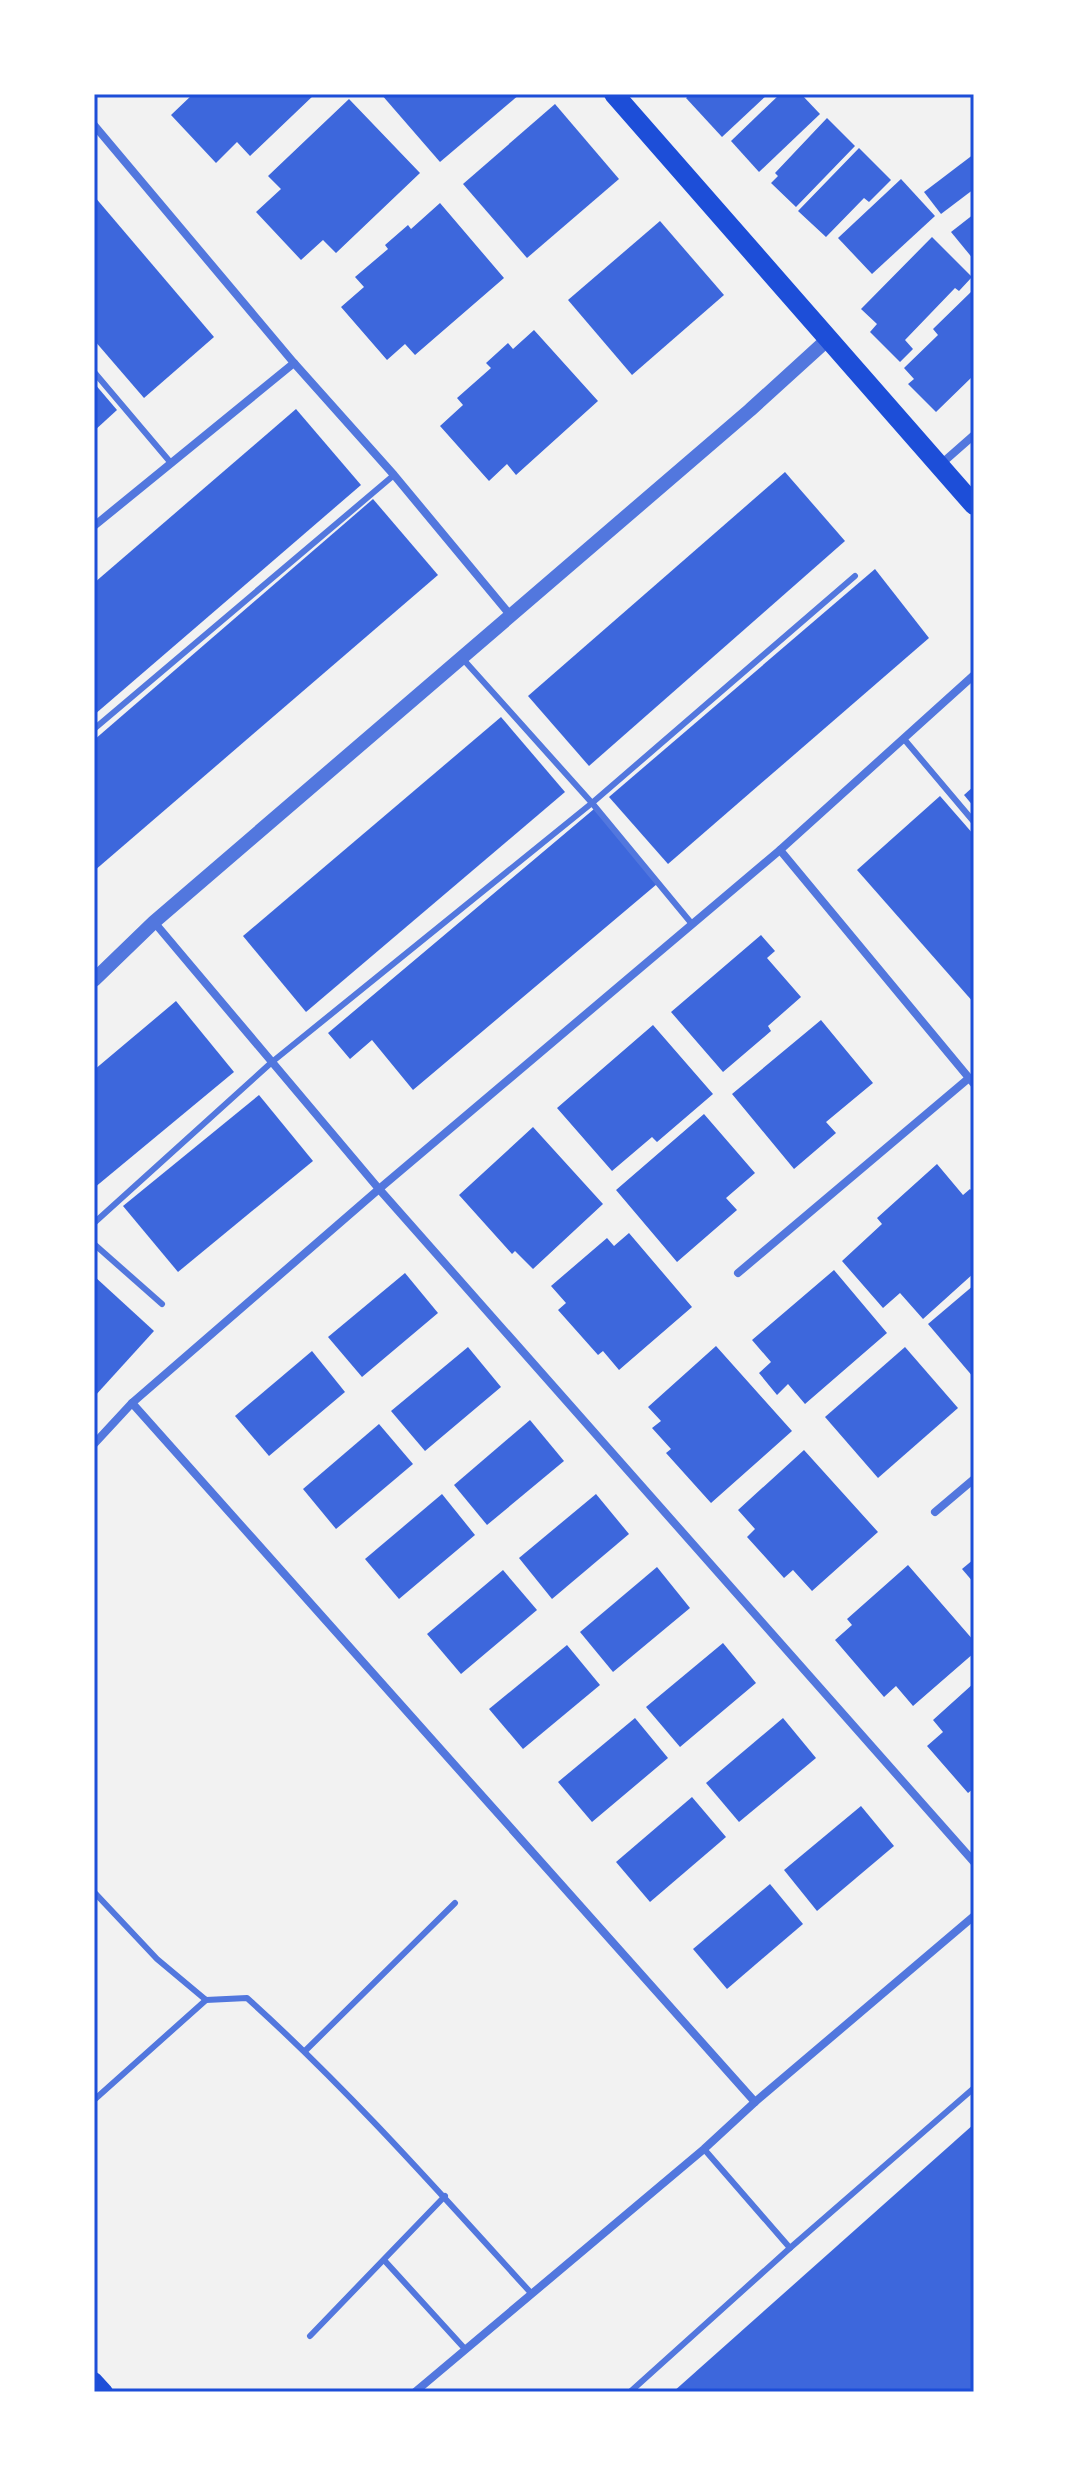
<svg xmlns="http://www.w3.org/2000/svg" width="1068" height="2486" font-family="Merriweather,serif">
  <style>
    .building { fill: #3d67dc }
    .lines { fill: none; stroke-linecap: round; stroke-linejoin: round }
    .service { stroke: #5277de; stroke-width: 6 }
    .minor { stroke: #5277de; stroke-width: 8 }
    .tertiary { stroke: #5277de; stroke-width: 14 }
    .secondary { stroke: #1d4ed8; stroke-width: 16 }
    .primary { stroke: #1d4ed8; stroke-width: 20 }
    .neatline { fill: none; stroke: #1d4ed8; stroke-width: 3 }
  </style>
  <rect width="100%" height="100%" fill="#f2f2f2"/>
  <g class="building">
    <path d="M193,94H315L250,156L237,142L216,163L171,115Z"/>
    <path d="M381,94H520L440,162Z"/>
    <path d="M691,94H768L722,137L686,98Z"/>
    <path d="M780,94H801L820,114L759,172L731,141Z"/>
    <path d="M349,99L420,173L336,253L323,240L301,260L256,212L281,189L268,176Z"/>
    <path d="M555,104L619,179L527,258L463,184Z"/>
    <path d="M827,118L855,146L796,207L771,183L778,176L775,173Z"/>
    <path d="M859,148L891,180L869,202L864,198L826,237L798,211Z"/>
    <path d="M974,154V189L941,214L924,192Z"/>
    <path d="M901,179L935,216L872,274L838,238Z"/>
    <path d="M94,196L214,337L144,398L94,340Z"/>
    <path d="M440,203L504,278L415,355L405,344L387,360L341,307L364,287L355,277L388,249L385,245L408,225L411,229Z"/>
    <path d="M974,214V260L951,232Z"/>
    <path d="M660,221L724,295L632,375L568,300Z"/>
    <path d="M932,237L972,277L959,291L955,288L905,340L913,349L900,362L870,332L877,324L861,309Z"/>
    <path d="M974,289V375L936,412L908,384L914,379L904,368L938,335L933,329Z"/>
    <path d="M534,330L598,401L516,475L507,464L489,481L440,426L463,405L457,398L491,368L486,363L508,343L513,349Z"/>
    <path d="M94,383L117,410L94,431Z"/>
    <path d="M296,409L361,485L94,715V583Z"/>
    <path d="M785,472L845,541L589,766L528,696Z"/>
    <path d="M373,499L438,575L94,871V740Z"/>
    <path d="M875,569L929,638L668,864L609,797Z"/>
    <path d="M501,717L565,792L306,1012L243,936Z"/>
    <path d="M974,786V807L964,795Z"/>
    <path d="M940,796L974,835V1003L857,870Z"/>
    <path d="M594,809L657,884L413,1090L372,1040L350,1059L328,1033Z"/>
    <path d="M761,935L775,951L767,958L801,997L768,1026L771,1031L723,1072L671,1012Z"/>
    <path d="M176,1001L234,1072L94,1188V1070Z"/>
    <path d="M821,1020L873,1083L826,1122L836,1133L794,1169L732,1094Z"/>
    <path d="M653,1025L713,1094L657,1142L652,1137L612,1171L557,1108Z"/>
    <path d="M259,1095L313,1161L178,1272L123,1206Z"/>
    <path d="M704,1114L755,1173L726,1198L737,1210L677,1262L616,1190Z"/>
    <path d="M533,1127L603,1204L533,1269L515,1251L512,1254L459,1195Z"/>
    <path d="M937,1164L963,1195L970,1189L974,1193V1273L923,1319L900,1293L883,1308L842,1261L882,1224L877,1218Z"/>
    <path d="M629,1233L692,1307L619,1370L603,1351L598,1355L558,1310L566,1303L551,1286L607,1238L614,1246Z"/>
    <path d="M834,1270L887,1333L805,1404L788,1384L777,1395L759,1373L771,1362L752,1340Z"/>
    <path d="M405,1273L438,1313L362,1377L328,1337Z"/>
    <path d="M94,1276L154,1331L94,1397Z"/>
    <path d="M974,1285V1378L928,1324Z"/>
    <path d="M716,1346L792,1431L711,1503L666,1453L671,1449L652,1428L661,1421L648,1407Z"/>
    <path d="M468,1347L501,1387L425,1451L391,1411Z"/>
    <path d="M905,1347L958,1408L878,1478L825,1417Z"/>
    <path d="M312,1351L345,1392L269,1456L235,1416Z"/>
    <path d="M530,1420L564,1461L487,1525L454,1485Z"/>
    <path d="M379,1424L413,1464L336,1529L303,1489Z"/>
    <path d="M804,1450L878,1532L812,1591L793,1570L784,1578L747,1537L755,1529L738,1510Z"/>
    <path d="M442,1494L475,1535L399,1599L365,1559Z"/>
    <path d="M596,1494L629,1534L552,1599L519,1558Z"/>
    <path d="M974,1559V1583L962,1569Z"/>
    <path d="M908,1565L974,1641V1653L913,1706L896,1686L884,1697L835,1640L852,1625L847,1619Z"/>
    <path d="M657,1567L690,1608L613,1672L580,1632Z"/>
    <path d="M503,1570L537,1610L461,1674L427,1634Z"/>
    <path d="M723,1643L756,1683L680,1747L646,1707Z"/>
    <path d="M567,1645L600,1685L523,1749L489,1709Z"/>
    <path d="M974,1683V1788L968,1793L927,1746L943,1732L933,1720Z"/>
    <path d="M635,1718L668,1758L592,1822L558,1782Z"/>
    <path d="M783,1718L816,1758L739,1822L706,1783Z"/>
    <path d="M692,1797L726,1837L650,1902L616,1862Z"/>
    <path d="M861,1806L894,1846L817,1911L784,1870Z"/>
    <path d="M770,1884L803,1924L727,1989L693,1949Z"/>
    <path d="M974,2124V2392H673Z"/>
  </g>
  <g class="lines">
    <g class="service">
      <path d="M94,372L171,463"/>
      <path d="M462,658L592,803L692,924"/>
      <path d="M94,729L394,475"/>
      <path d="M904,739L974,822"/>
      <path d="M94,1223L272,1062L592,803L855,576"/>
      <path d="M94,1244L162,1304"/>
      <path d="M94,1892L157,1959L206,2000L247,1998C349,2090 439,2192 531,2293"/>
      <path d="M305,2051L455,1903"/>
      <path d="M94,2100L206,2000"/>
      <path d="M704,2149L790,2248"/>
      <path d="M384,2260L465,2349"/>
      <path d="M310,2336L445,2196"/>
      <path d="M630,2392L790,2248L974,2088"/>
    </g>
    <g class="minor">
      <path d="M94,125L294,363L394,475L511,616"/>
      <path d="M941,464L974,435"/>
      <path d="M94,526L294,363"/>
      <path d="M780,850L974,1084"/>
      <path d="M154,922L379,1189L974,1862"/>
      <path d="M738,1273L969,1078"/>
      <path d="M132,1403L755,2102"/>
      <path d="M94,1444L132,1403L379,1189L780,850L974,675"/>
      <path d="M935,1512L974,1479"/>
      <path d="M415,2392L704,2149L755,2102L974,1916"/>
    </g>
    <path class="tertiary" d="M94,980L154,922L750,410L827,340"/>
    <path class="secondary" d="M94,2380L105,2392"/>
    <path class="primary" d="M614,94L974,505"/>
  </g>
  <rect width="1068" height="2486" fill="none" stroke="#ffffff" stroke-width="192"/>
  <rect x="96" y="96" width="876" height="2294" class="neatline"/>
</svg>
